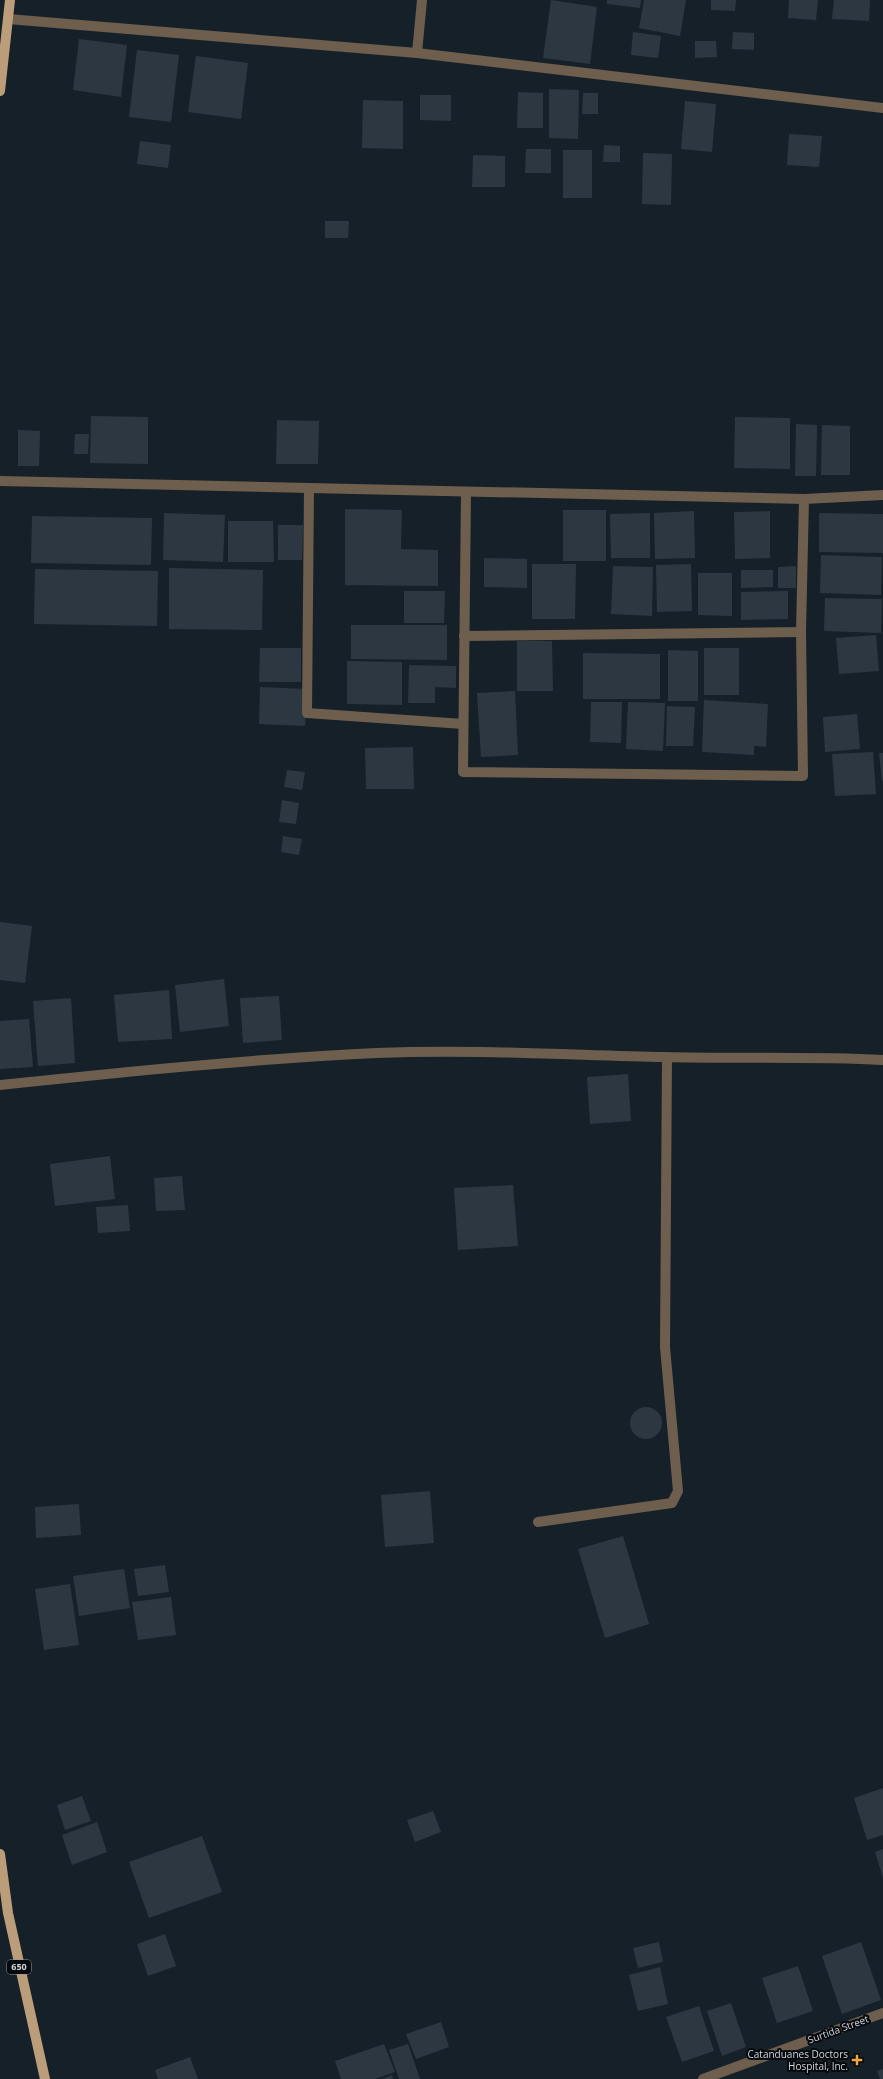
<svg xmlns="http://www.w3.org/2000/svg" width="883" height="2079" font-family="'Open Sans',sans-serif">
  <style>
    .building { fill: #2c3741 }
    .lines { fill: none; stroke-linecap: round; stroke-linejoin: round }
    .street { stroke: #6d5e4d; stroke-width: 10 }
    .primary { stroke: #bc9d7a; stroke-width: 10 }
    .poi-dot { fill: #f1a640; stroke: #06090d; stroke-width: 1.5 }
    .labels { text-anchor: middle; stroke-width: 4; stroke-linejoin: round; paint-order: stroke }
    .shield { fill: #06090d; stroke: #93999f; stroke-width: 1 }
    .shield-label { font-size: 9px; font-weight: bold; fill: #d0d7dd }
    .street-label { font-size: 10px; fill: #d0d7dd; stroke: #06090d }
    .poi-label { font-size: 10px; fill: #d0d7dd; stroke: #06090d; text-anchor: end }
  </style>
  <rect width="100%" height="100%" fill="#162029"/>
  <g class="building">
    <path d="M551,0L597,7L590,64L543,58Z"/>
    <path d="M607,0H641L640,8L607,4Z"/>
    <path d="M644,0H686L680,36L639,28Z"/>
    <path d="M711,0H736L735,11L711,10Z"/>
    <path d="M789,0H818L816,20L788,18Z"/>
    <path d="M834,0H870L869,21L832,19Z"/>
    <path d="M633,32L661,36L658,58L631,55Z"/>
    <path d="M733,32L754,33V50L732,49Z"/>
    <path d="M79,39L127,45L121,97L73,90Z"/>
    <path d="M695,41H716L717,57L695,58Z"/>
    <path d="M137,50L179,55L171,122L129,117Z"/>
    <path d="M196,56L248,63L241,119L188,112Z"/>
    <path d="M549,89L579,90L578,139L549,138Z"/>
    <path d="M518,92L543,93V128H517Z"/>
    <path d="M583,93H598V114H582Z"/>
    <path d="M420,95H451V121L420,120Z"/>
    <path d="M363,100L403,101V149L362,148Z"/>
    <path d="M685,101L716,104L712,152L681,149Z"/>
    <path d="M789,134L822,136L819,167L787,165Z"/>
    <path d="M140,141L171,145L168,168L137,164Z"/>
    <path d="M604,145L620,146V162H603Z"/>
    <path d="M526,149H551V173H525Z"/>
    <rect x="563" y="150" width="29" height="48"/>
    <path d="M643,153L672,154L671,205L642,204Z"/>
    <path d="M473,155L505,156V187H472Z"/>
    <path d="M325,221H349L348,238H325Z"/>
    <path d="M91,416L148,417V464L90,463Z"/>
    <path d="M735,417L790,418V469L734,468Z"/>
    <path d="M277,420L319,421L318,464H276Z"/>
    <path d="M796,424L817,425L816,476H795Z"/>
    <path d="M822,425L850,426V475H821Z"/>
    <path d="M18,430L40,431L39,466H18Z"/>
    <path d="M75,434H89L88,454H74Z"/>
    <path d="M345,509L402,510L401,549L438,550V586L345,585Z"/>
    <rect x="563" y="510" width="43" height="51"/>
    <path d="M694,511L695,558L655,559L654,513Z"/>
    <path d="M770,511V558L735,559L734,512Z"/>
    <path d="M164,513L225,515L223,562L163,560Z"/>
    <path d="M650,513V558H611L610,514Z"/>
    <path d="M819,513L883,514V553L819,552Z"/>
    <path d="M32,516L152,518L151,565L31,563Z"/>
    <path d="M228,521H273L274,562H228Z"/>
    <path d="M278,525H303L302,560H278Z"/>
    <path d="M821,555L882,557L881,595L820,593Z"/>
    <path d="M484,558L527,559V588L484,587Z"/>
    <path d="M532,564H576L575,619H532Z"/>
    <path d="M691,564L692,611L657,612L656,565Z"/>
    <path d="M613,566L653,567L652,616L611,614Z"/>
    <path d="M796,566V588H778V567Z"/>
    <path d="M169,568L263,570L262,630L169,629Z"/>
    <path d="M35,569L158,571L157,626L34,624Z"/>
    <path d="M741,570H773V587L741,588Z"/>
    <path d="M698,573H732V616L698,615Z"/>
    <path d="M404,591H445L444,623H404Z"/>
    <path d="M788,591V619L741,620V592Z"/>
    <path d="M825,598L882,599L881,633L824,631Z"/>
    <path d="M351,625H447V660L351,659Z"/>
    <path d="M876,635L879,671L839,674L836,638Z"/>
    <path d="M517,641H552L553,691H517Z"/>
    <path d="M260,648H301V682H259Z"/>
    <rect x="704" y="648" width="35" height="47"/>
    <path d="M668,650L698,651V701H668Z"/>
    <path d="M583,653L660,654V699H583Z"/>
    <path d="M347,661L402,662V705L347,704Z"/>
    <path d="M409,665L456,666V688L435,687V703H408Z"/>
    <path d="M260,687L307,689L305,726L259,724Z"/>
    <path d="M515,691L518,755L481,757L477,693Z"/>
    <path d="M704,700L768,704L766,747L754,746V755L702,752Z"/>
    <path d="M591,702H622L621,743L590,742Z"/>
    <path d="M628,702L665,703L663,751L626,749Z"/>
    <path d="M667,706L695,707L693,746H666Z"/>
    <path d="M857,714L860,749L825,752L823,717Z"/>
    <path d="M413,747L414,789H366L365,748Z"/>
    <path d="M873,752L876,794L835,796L832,754Z"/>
    <path d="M879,753H883V781H882Z"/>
    <path d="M287,770L305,772L302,790L284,787Z"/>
    <path d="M282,800L299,803L296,824L279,822Z"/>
    <path d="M283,836L302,839L299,855L281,852Z"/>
    <path d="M0,922L32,926L25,983L0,980Z"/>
    <path d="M224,979L229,1026L180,1032L175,985Z"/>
    <path d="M169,990L172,1039L118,1042L114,995Z"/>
    <path d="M279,996L282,1040L243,1043L240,998Z"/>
    <path d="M71,998L75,1063L38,1066L33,1001Z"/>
    <path d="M29,1019L33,1067L0,1069V1021Z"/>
    <path d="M628,1074L631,1121L590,1124L587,1077Z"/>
    <path d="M110,1156L115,1199L55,1206L50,1164Z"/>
    <path d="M182,1176L185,1210L156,1211L154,1178Z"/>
    <path d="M513,1185L518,1246L458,1250L454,1188Z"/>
    <path d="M128,1205L130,1231L98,1233L96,1207Z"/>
    <circle cx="646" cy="1423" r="16"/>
    <path d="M430,1491L434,1543L385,1547L381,1495Z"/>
    <path d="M79,1504L81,1535L36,1538L35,1507Z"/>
    <path d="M623,1536L649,1624L605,1638L578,1549Z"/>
    <path d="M165,1565L169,1592L138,1596L134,1569Z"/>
    <path d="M124,1569L130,1608L79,1616L73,1576Z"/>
    <path d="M70,1584L79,1645L44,1650L35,1589Z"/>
    <path d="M171,1597L176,1635L138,1640L132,1602Z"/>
    <path d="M883,1788V1835L867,1840L854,1798Z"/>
    <path d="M82,1796L91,1821L65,1830L57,1805Z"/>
    <path d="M433,1811L441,1832L415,1842L407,1820Z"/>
    <path d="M97,1822L107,1852L72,1865L62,1835Z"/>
    <path d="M202,1836L222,1892L149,1918L129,1862Z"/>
    <path d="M883,1849V1878L875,1852Z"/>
    <path d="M165,1934L176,1966L148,1976L137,1944Z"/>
    <path d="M659,1942L663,1962L638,1968L633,1948Z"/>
    <path d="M861,1942L881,2000L842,2014L822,1956Z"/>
    <path d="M798,1966L813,2011L777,2023L762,1978Z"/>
    <path d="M660,1967L668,2004L638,2011L629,1975Z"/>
    <path d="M731,2003L746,2047L722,2056L707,2011Z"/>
    <path d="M699,2006L714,2051L682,2062L666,2017Z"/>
    <path d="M441,2022L449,2047L416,2059L406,2034Z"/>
    <path d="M384,2044L395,2072L375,2079H341L335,2061Z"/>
    <path d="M408,2044L420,2079H399L389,2050Z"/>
    <path d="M190,2057L198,2079H158L155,2070Z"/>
    <path d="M883,2069V2079H880L877,2071Z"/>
    <path d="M392,2075L393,2079H382Z"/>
  </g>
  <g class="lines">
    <g class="street">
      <path d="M8,19L417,53L883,108"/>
      <path d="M417,53L422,0"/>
      <path d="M0,481L804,499L883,495"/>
      <path d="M309,488L307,713L463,724"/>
      <path d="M466,493L463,772L803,776L801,632L804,499"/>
      <path d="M464,636L801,632"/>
      <path d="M0,1085C125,1072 251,1059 376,1053C473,1049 569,1055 665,1057C738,1059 810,1056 883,1060"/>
      <path d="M538,1522L672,1503L678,1491L665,1347L667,1057"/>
      <path d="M703,2079L883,2013"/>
    </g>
    <g class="primary">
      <path d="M0,91L10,0"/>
      <path d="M0,1854L8,1913L45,2079"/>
    </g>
  </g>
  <path class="poi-dot" d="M855 2054h4v4h4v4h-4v4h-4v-4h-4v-4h4z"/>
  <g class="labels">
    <rect class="shield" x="7" y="1960" width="24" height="14" rx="3"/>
    <g class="shield-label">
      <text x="19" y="1970">650</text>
    </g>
    <g class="street-label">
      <text transform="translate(838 2029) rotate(-20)" y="4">Surtida Street</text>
    </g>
    <g class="poi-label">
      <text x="848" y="2058">Catanduanes Doctors<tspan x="848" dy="12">Hospital, Inc.</tspan></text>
    </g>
  </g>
</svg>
